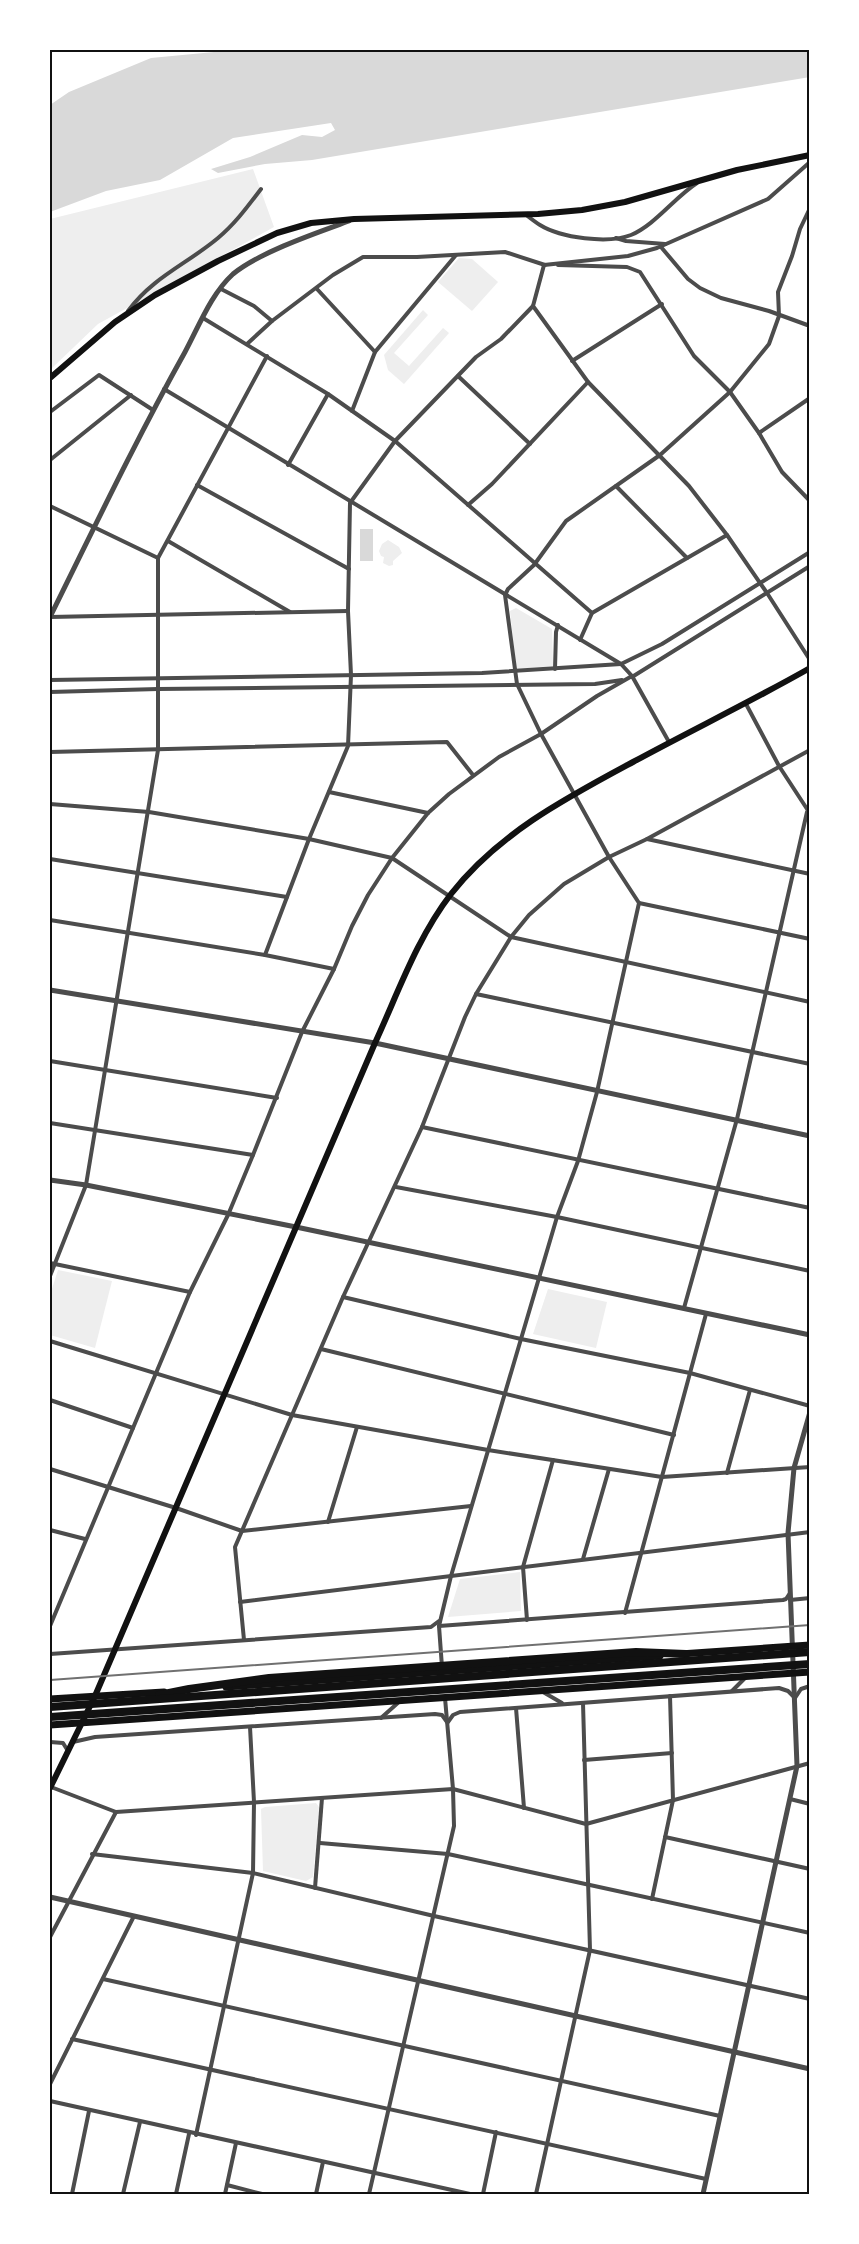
<svg xmlns="http://www.w3.org/2000/svg" width="859" height="2244" font-family="'Space Grotesk',sans-serif">
  <style>
    .green { fill: #eee }
    .water { fill: #d9d9d9 }
    .lines { fill: none; stroke-linecap: round; stroke-linejoin: round }
    .minor { stroke: #4c4c4c; stroke-width: 4 }
    .tertiary { stroke: #4c4c4c; stroke-width: 5 }
    .secondary { stroke: #111; stroke-width: 6 }
    .trunk { stroke: #111; stroke-width: 7 }
    .motorway { stroke: #111; stroke-width: 8 }
    .rail { stroke: #707070; stroke-width: 2 }
    .neatline { fill: none; stroke: #111; stroke-width: 2 }
  </style>
  <rect width="100%" height="100%" fill="#fff"/>
  <g class="green">
    <path d="M253,169L274,227L98,324L50,370V219Z"/>
    <path d="M459,258L472,259L498,282L472,311L438,282Z"/>
    <path d="M423,310L428,315L394,353L409,366L443,328L449,333L404,384L388,370L384,355Z"/>
    <path d="M388,540L399,547L402,553L393,561V565L389,566L383,563L384,557L381,556L379,551L382,544Z"/>
    <path d="M516,608L552,629L553,666L516,669L510,611Z"/>
    <path d="M58,1270L112,1281L95,1348L50,1335V1295Z"/>
    <path d="M548,1289L607,1302L596,1348L533,1334Z"/>
    <path d="M520,1572L521,1611L448,1617L460,1579Z"/>
    <path d="M316,1803L319,1807L313,1877L306,1881L263,1871L261,1809L265,1807Z"/>
  </g>
  <g class="water">
    <path d="M235,50H809L810,77L312,160L265,164L218,173L211,169L250,157L302,135L322,137L335,130L331,123L233,138L160,180L106,191L50,212V105L69,92L151,58Z"/>
    <rect x="360" y="529" width="13" height="32"/>
  </g>
  <g class="lines">
    <g class="minor">
      <path d="M810,162L768,199L657,248L628,256L544,265L533,306L588,382L689,486L727,535L767,593L810,660"/>
      <path d="M525,214C530,218 535,222 540,225C561,238 608,244 631,235C655,225 675,197 697,183"/>
      <path d="M616,238L626,241L665,244"/>
      <path d="M661,247L688,279L700,288L721,298L769,311L810,326"/>
      <path d="M558,265L627,267L640,272L694,356L730,392L759,433L782,472L810,501"/>
      <path d="M221,289L254,306L272,321"/>
      <path d="M317,289L375,352"/>
      <path d="M128,311C153,277 187,264 218,238C235,224 248,206 261,189"/>
      <path d="M203,318L328,394L395,441L592,613"/>
      <path d="M247,344L272,321L333,275L363,257H417L505,252L545,265"/>
      <path d="M572,361L662,304"/>
      <path d="M458,376L530,444"/>
      <path d="M164,389L621,664L632,676L669,742"/>
      <path d="M352,411L375,352L456,255"/>
      <path d="M50,412L99,375L153,410"/>
      <path d="M759,433L810,398"/>
      <path d="M50,460L131,395"/>
      <path d="M288,465L328,394"/>
      <path d="M197,485L349,569"/>
      <path d="M616,486L687,558"/>
      <path d="M468,505L492,484L588,382"/>
      <path d="M50,506L158,558"/>
      <path d="M168,541L290,612"/>
      <path d="M50,617L348,611"/>
      <path d="M580,640L592,613L727,535"/>
      <path d="M555,669L556,632L558,625"/>
      <path d="M632,677L810,566"/>
      <path d="M50,680L482,673L621,664L662,644L810,552"/>
      <path d="M50,692L158,689L595,684L622,680"/>
      <path d="M746,704L779,766L809,812"/>
      <path d="M50,752L447,742L473,775"/>
      <path d="M329,792L428,813"/>
      <path d="M50,804L149,812L309,839L392,858L511,937L810,1002"/>
      <path d="M647,839L810,874"/>
      <path d="M50,859L287,897"/>
      <path d="M639,903L810,939"/>
      <path d="M50,920L265,955L334,969"/>
      <path d="M265,955L309,839L348,746L351,675L348,611L350,503L395,441L476,357L501,339L533,306"/>
      <path d="M476,994L810,1064"/>
      <path d="M50,1061L277,1098"/>
      <path d="M50,1123L253,1155"/>
      <path d="M422,1127L810,1208"/>
      <path d="M396,1187L557,1217L810,1271"/>
      <path d="M50,1263L190,1292"/>
      <path d="M50,1276L86,1185L158,750V558L267,356"/>
      <path d="M343,1297L521,1339L690,1373L810,1406"/>
      <path d="M684,1308L737,1119L807,812"/>
      <path d="M50,1341L292,1415L488,1450L662,1477L810,1467"/>
      <path d="M321,1349L674,1435"/>
      <path d="M50,1400L133,1428"/>
      <path d="M50,1469L176,1508L242,1531L471,1506"/>
      <path d="M727,1473L750,1390"/>
      <path d="M328,1522L357,1427"/>
      <path d="M50,1530L85,1539"/>
      <path d="M583,1559L609,1469"/>
      <path d="M790,1600L810,1598"/>
      <path d="M240,1602L810,1532"/>
      <path d="M625,1613L706,1314"/>
      <path d="M527,1620L523,1567L553,1460"/>
      <path d="M50,1626L190,1292L228,1215L253,1155L302,1032L334,969L352,926L368,895L392,858L428,813L449,794L499,757L541,734L597,696L632,676"/>
      <path d="M439,1626L783,1600L786,1599L790,1593"/>
      <path d="M244,1640L235,1547L343,1297L422,1127L465,1017L476,994L511,937L529,915L564,884L609,857L647,839L810,750"/>
      <path d="M50,1654L431,1627L439,1621"/>
      <path d="M442,1667L439,1626L451,1576L557,1217L578,1161L597,1092L639,903L609,857L541,734L517,684L505,595L508,589L534,565L566,521L660,455L730,392L769,344L779,316L778,292L792,256L800,229L810,208"/>
      <path d="M732,1691L746,1677"/>
      <path d="M543,1692L562,1703"/>
      <path d="M516,1708L524,1808"/>
      <path d="M381,1718L400,1701"/>
      <path d="M448,1722L453,1715L460,1712L779,1688L788,1691L795,1698L801,1689L810,1686"/>
      <path d="M50,1742L63,1743L68,1751"/>
      <path d="M73,1742L95,1737L435,1714L442,1715L447,1722"/>
      <path d="M584,1760L672,1753"/>
      <path d="M51,1787L116,1812L453,1789L586,1824L810,1763"/>
      <path d="M790,1799L810,1804"/>
      <path d="M665,1837L810,1869"/>
      <path d="M320,1843L448,1854L810,1933"/>
      <path d="M92,1854L253,1873L434,1916L810,1999"/>
      <path d="M315,1888L322,1798"/>
      <path d="M652,1899L673,1800L670,1696"/>
      <path d="M50,1937L116,1812"/>
      <path d="M103,1979L720,2116"/>
      <path d="M72,2039L706,2179"/>
      <path d="M50,2084L134,1916"/>
      <path d="M50,2101L470,2194"/>
      <path d="M196,2135L253,1873L254,1802L250,1727"/>
      <path d="M227,2185L262,2194"/>
      <path d="M72,2194L89,2111"/>
      <path d="M123,2194L140,2122"/>
      <path d="M176,2194L189,2134"/>
      <path d="M225,2194L236,2143"/>
      <path d="M316,2194L323,2162"/>
      <path d="M369,2194L454,1826L453,1789L445,1698"/>
      <path d="M483,2194L496,2132"/>
      <path d="M536,2194L590,1950L583,1703"/>
    </g>
    <g class="tertiary">
      <path d="M50,617C94,528 137,438 185,352C199,326 211,294 233,274C260,252 316,233 349,221"/>
      <path d="M50,990L375,1043L810,1136"/>
      <path d="M50,1180L86,1185L296,1227L810,1335"/>
      <path d="M50,1897L810,2069"/>
      <path d="M703,2194L797,1766L788,1533L794,1468L810,1412"/>
    </g>
    <g class="secondary">
      <path d="M50,378L115,322L155,295L218,261L277,233L311,223L354,219L538,214L582,210L625,202L737,170L810,155"/>
      <path d="M50,1788L95,1696L375,1043C398,993 417,938 451,894C499,833 566,798 633,762C692,730 752,701 810,668"/>
    </g>
    <g class="trunk">
      <path d="M680,1654L810,1645"/>
      <path d="M226,1687L660,1656"/>
      <path d="M50,1699L164,1692"/>
      <path d="M50,1725L810,1672"/>
    </g>
    <g class="motorway">
      <path d="M159,1695L189,1689L269,1678L636,1652L686,1654"/>
      <path d="M50,1707L810,1652"/>
      <path d="M50,1717L810,1664"/>
    </g>
    <path class="rail" d="M50,1680L810,1625"/>
  </g>
  <rect width="859" height="2244" fill="none" stroke="#ffffff" stroke-width="102"/>
  <rect x="51" y="51" width="757" height="2142" class="neatline"/>
</svg>
